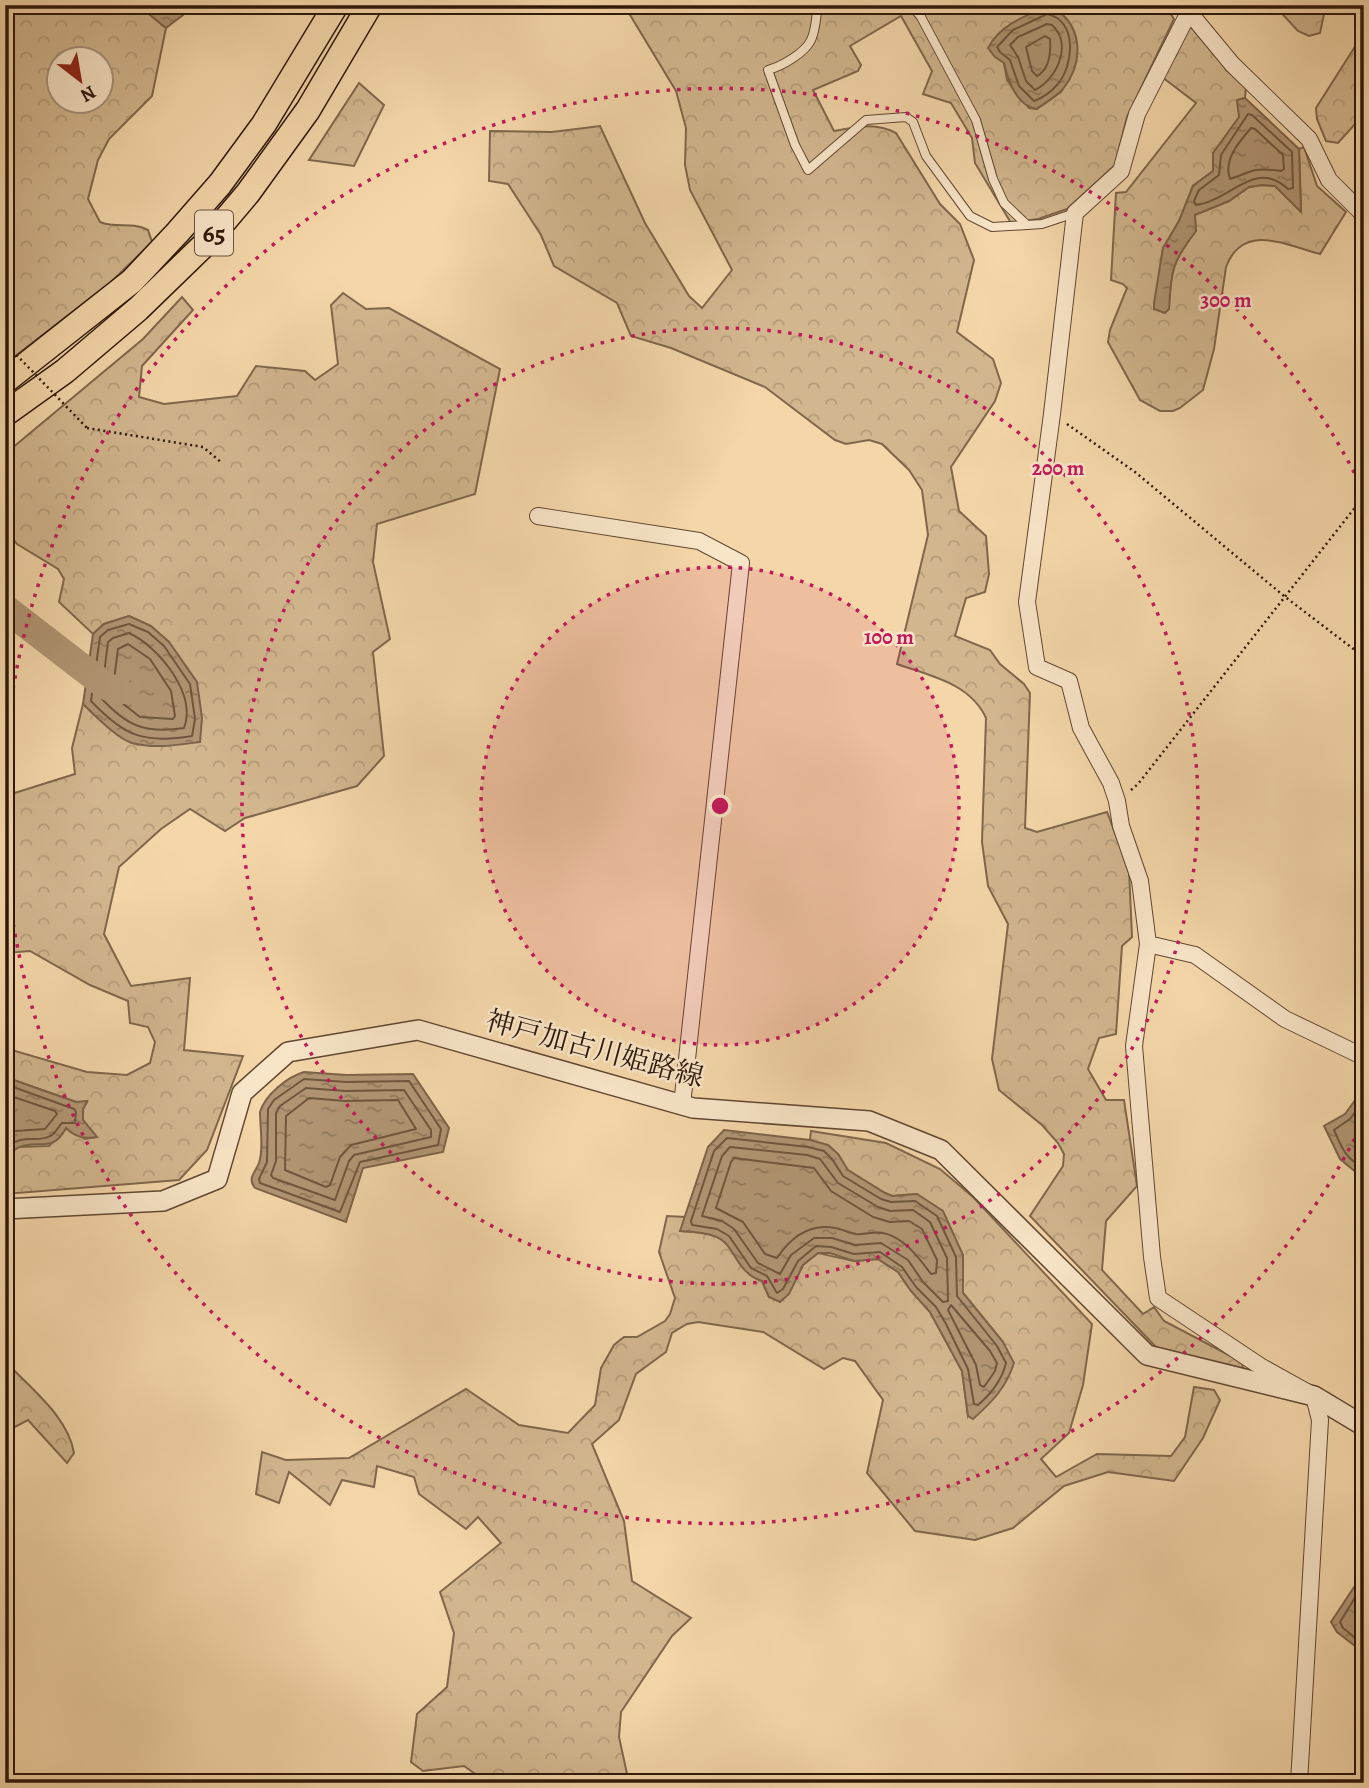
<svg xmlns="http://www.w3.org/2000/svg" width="1369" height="1788" font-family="Alegreya,'Noto Serif JP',serif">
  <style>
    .forest { fill: url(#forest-crowns); stroke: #80664c; stroke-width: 2; fill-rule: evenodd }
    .water { fill: url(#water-ripples); stroke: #7d6349; stroke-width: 2 }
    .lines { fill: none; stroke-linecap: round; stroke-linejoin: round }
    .shore { stroke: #70563e; stroke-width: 2 }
    .river { stroke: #b19573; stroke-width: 28 }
    .service-casing { stroke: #604731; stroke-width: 10 }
    .minor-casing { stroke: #604731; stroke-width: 18 }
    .tertiary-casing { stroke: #604731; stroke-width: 22 }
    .primary-casing { stroke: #2e1709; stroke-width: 27 }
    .path { stroke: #2e1709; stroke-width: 2.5; stroke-dasharray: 2 3.5; stroke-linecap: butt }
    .service { stroke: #f8e4c7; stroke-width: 8 }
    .minor { stroke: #f8e4c7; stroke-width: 16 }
    .tertiary { stroke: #f8e4c7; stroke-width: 19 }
    .primary { stroke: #f4d6a9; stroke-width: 24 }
    .path-bridge { stroke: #2e1709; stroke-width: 2.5; stroke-dasharray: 2 3.5; stroke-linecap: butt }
    .ring { fill: none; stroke: #c2185b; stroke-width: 3.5; stroke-dasharray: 3.5 7 }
    .labels { text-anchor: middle; stroke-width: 5; stroke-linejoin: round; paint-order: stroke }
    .shield { fill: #f8e4c7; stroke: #6b5442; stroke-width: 2 }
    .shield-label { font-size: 26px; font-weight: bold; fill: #2e1709 }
    .street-label { font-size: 28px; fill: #2e1709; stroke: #f8e4c7 }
    .centre { fill: #c2185b; stroke: #f8e4c7; stroke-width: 3.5 }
    .ring-label { font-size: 21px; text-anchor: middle; font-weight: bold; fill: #c2185b; stroke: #f8e4c7; stroke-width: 5; stroke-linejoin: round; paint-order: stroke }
  </style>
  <defs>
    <pattern id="forest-crowns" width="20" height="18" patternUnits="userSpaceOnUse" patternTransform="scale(1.75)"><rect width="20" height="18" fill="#d2b68e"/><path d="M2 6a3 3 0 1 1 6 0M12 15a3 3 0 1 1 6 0" fill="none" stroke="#b59c79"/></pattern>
    <pattern id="water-ripples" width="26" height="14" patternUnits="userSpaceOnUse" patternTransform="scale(1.75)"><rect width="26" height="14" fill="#b19573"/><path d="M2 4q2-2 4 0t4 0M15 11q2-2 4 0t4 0" fill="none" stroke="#90795d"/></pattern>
  </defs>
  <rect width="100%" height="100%" fill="#f4d6a9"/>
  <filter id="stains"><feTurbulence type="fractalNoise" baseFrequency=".00286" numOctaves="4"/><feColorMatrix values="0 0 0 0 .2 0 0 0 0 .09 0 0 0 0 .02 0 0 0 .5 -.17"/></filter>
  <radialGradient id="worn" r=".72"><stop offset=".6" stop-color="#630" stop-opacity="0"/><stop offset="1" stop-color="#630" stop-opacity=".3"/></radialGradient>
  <g class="forest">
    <path d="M5,5H75L79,13L87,5H138L166,28L152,96L109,139L98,160L88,199L100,222C118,229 130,221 148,230L152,242L111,282L5,364ZM60,60H102V102H60Z"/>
    <path d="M624,5H1165L1174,19L1127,117L1115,165L1067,209L1038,219L1011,223L975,163L972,138L951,103L923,94L932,71L901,16L850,46L861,65L858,71L813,90L834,131C857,127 875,122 896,133L940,204L960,224L974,260L957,332L993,359L1001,383L995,401L951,467L959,511L986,536L989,574L985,592L966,598L955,636L990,650L1000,664L1024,684L1030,693L1025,828L1037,832L1107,812L1129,870L1132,937L1122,946L1116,1034L1099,1038L1088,1069L1106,1100H1124L1137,1186L1106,1221L1102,1270L1143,1314L1154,1307L1164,1321L1242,1362L1243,1370L1156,1347L1030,1216L1063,1166L1064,1154L1058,1143L1042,1125L999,1090L992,1059L1008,924L988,886L982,842L986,718C970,683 930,676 897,664L928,535L922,490L909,470L882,444L869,440L846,444L835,440L765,387L671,348L631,336L617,303L554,266L541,235L508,184L489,181L490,131L552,132L600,126L645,223L689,296L702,308L732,270L690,190L685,165L686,128L676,91ZM1004,63L1061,92L1037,109L1029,108L1007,80Z"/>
    <path d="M1274,5H1326L1320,33L1309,36L1298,31Z"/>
    <path d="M1187,21L1223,61L1226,70L1246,86L1245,98L1238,100L1240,117L1213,153V171L1193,186L1179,221L1163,248L1154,309L1169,308C1171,270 1172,262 1196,231L1194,215L1229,201L1249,187L1262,185L1275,186L1301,211L1299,149L1304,147L1317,186L1346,212L1320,254C1285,245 1243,222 1226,267L1214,349L1203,390L1180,408L1173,411H1160L1140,400L1108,342L1110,330L1127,288L1123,284L1111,280L1116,193L1126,192L1196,103L1162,77Z"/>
    <path d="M1364,28V114L1338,143L1326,141L1317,119L1316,108L1363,34Z"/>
    <path d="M359,83L384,105L354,166L309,160Z"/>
    <path d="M343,293L366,309L389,308L500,369L475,494L377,524L373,562L390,639L373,652L384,756L357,786L245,818L225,831L190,809L161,829L119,867L104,934L131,986L190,978L184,1050L243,1056L207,1150L179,1180L5,1194V1157L18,1147L49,1146L66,1128L85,1139L96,1137L83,1120V1109L87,1102H76L5,1077V1048L87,1072L127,1075L150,1063L155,1042L148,1027L130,1023L128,1001L90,985L30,951L5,953V796L75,774L72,748L83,704L102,722L169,642L151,626L129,616L104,624L93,634L59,602L64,579L58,569L17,544L5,528V454L143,339L182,297L193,310L142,366L139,397L164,404L237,396L256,366L305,371L315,380L338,364L331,305Z"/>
    <path d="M811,1131L886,1143L940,1169L973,1197L1092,1324L1083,1385L1069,1433L1041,1459L1056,1477L1097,1454L1171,1456L1185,1437L1194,1387L1214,1390L1220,1400L1203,1438L1174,1481L1108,1472L1064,1486L1013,1528L975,1540L915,1531L867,1473L883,1400L855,1361L843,1358L824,1369L763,1332L698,1322L687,1324L672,1333L666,1352L636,1374L619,1420L592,1444L624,1521L632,1581L691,1618L672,1636L621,1712L619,1737L629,1783H488L464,1766L423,1771L411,1762L417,1714L447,1687L454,1633L440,1592L501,1543L478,1517L466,1529L419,1494L414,1477L377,1466L374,1487L342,1480L330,1505L289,1472L279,1503L256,1494L262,1452L286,1460L349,1458L466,1389L519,1425L568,1433L595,1405L601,1368L614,1345L624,1337H637L665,1321L670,1314L675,1298L659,1252L667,1216L685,1217L681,1231C691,1232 704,1232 715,1236C737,1243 734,1272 762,1281L769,1297L789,1293L803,1265L818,1253L854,1261L878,1259L898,1272L911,1291L930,1312L962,1371L968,1416L1003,1342L963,1293V1255L917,1194L892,1196L885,1193L847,1170L838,1154L810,1140Z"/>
    <path d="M5,1361C30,1388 68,1416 74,1453L67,1463L28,1420L5,1432Z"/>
  </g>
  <g class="water">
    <path d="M138,5H176L183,15L166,28Z"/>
    <path d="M1049,6C1083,22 1085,61 1063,89C1056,97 1045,103 1036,109C1017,105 1008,81 1004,63L995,57L988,48C1001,24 1025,16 1049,6Z"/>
    <path d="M1245,98L1299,149L1301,212L1275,186L1262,185L1249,187L1229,201L1195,215L1196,231C1172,262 1171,270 1169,309L1165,313L1154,309V303L1163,248L1179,221L1193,186L1213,171V153L1239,117L1237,100Z"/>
    <path d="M129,616L151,626L169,642L197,682L202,718L200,742C178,745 154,749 132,743C116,738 95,715 83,704L93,634L104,624Z"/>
    <path d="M304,1072L346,1075L413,1074L449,1128L443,1152L363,1168L346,1222L255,1188C247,1178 255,1173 259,1163C264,1149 260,1127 260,1112C265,1095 287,1077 304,1072Z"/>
    <path d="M5,1077L76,1102L87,1101L83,1109V1120L97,1137C84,1139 75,1137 66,1128C52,1154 41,1139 20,1147C15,1148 10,1154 5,1157Z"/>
    <path d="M1364,1088V1173H1357L1340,1159L1324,1126L1345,1114Z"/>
    <path d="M724,1130L810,1140L828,1145L838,1154L848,1170L885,1193L892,1196L917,1194L943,1211L963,1255V1293L1003,1342L1014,1363C1006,1388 992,1402 973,1419L968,1416L962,1371L930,1312L911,1291L898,1272L878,1259L854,1261L830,1253H818L803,1265L789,1294L780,1302L769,1297L762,1281C734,1272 736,1243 714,1236C704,1232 691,1232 680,1231L708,1147Z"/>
    <path d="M1364,1572V1653L1337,1632L1331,1622Z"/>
  </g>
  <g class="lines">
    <g class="shore">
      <path d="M1047,14C1078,20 1074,66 1057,85C1051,92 1042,98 1034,101L1019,86L1010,60L1000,52L997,47L1013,30Z"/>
      <path d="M1047,24L1052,25C1073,44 1057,79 1035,90L1026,81L1018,57L1010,45L1018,37Z"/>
      <path d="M1045,36L1050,39C1051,53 1050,69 1037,76L1032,71L1026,47Z"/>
      <path d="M1248,114L1252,115L1292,152L1293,188L1288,189C1255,158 1230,201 1196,205L1194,201L1199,190L1219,175L1221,155Z"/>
      <path d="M1251,128L1255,129L1283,155L1284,169L1281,171C1254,167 1253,171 1230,179C1223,160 1239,142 1251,128Z"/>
      <path d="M129,624L148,632L164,646L190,684L195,719L192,736C144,744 124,736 91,701L100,637L108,630Z"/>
      <path d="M129,633C159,647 197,694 184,728C145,734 127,726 101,698L108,642L113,638Z"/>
      <path d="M128,644L150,659L171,691L175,716L173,719L140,717L112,695L118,649Z"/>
      <path d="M304,1079L346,1082L409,1081L441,1129L438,1145L360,1162L340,1212L260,1183L259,1179L267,1162L268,1109L274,1100Z"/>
      <path d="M5,1084L74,1109L76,1112L75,1123H62C58,1127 56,1133 50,1136C36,1144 25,1132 5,1148"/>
      <path d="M306,1088L345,1091L404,1090L431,1130V1137L354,1155L349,1161L335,1200L273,1178L271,1175L276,1161V1113L280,1106Z"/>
      <path d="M5,1094L55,1111L57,1114L45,1129L15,1131L5,1137"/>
      <path d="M309,1098L345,1101L398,1100L416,1129L351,1145L340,1157L330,1185L326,1187L285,1170L286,1116Z"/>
      <path d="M1364,1100L1350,1119L1334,1130C1340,1144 1347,1163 1364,1166"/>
      <path d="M727,1138L808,1147L824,1151L832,1159L843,1176L881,1199L891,1202L915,1201L937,1216L956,1257L957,1296L997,1346L1006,1363C1002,1380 992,1393 978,1405L974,1404L968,1369L946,1324L936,1307L916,1287L902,1267L880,1252L854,1254L831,1247L816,1246L798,1261L783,1289L777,1293L767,1276L751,1268L729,1236L717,1229L692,1225L691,1221L714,1151Z"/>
      <path d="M730,1147L807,1155L820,1159L838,1183L878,1207L890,1211L913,1210L930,1222L947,1258L948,1301L943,1302L923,1282L908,1260L881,1243L855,1245L832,1238H814L791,1255L780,1274L758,1263L734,1229L722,1221L702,1216L722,1156Z"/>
      <path d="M734,1158L814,1168L831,1191L873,1217L890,1222L909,1221L922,1229L937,1260L936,1273L931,1274C919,1258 904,1237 883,1233C874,1231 865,1235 856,1234C849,1233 842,1229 835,1228C809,1223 791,1237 777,1258L765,1254L743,1222L716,1208L731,1162Z"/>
      <path d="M951,1305L990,1351L997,1363L995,1371L984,1387L980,1385L976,1365L948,1310Z"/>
      <path d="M1364,1583L1340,1622L1343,1628L1364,1645"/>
    </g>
    <path class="river" d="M5,608L106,686L119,691"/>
    <defs>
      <g id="service">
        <path d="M818,5C816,16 816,30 811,40C805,53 782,66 768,70L795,145L808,170L866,120L906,117L913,122L926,156L970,216L992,227L1027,225"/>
        <path d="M911,5L921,17L976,120L993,179L1004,203L1027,225L1042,224L1075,213"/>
      </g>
      <g id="minor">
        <path d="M1364,215L1329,180L1309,139L1232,64L1189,12L1137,114L1121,171L1075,213L1052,414L1027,602L1037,667L1069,681L1081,728L1111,783L1117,801L1121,826L1140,881L1148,944L1195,955L1285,1019L1364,1057"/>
        <path d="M538,516L699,541L741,563L682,1105"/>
        <path d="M1148,944L1134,1046L1152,1257L1158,1298L1260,1366L1314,1396L1320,1420L1299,1783"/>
      </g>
      <path id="tertiary" d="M5,1209L163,1201L217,1179L242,1093L288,1052L418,1030L693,1108L869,1121L941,1150L1147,1355L1314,1396L1364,1426"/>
      <g id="primary">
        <path d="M5,381L132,281L178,232L220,184L264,124L336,5"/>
        <path d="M5,414L65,371L138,309L205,244L248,193L308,110L370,5"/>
      </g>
    </defs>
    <use href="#service" class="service-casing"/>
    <use href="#minor" class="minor-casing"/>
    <use href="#tertiary" class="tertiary-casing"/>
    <use href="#primary" class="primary-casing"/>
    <g class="path">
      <path d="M1067,424L1135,472L1284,596L1364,657"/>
      <path d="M87,428L203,447L222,463"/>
      <path d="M1131,790L1138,784L1364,496"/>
    </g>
    <use href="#service" class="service"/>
    <use href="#minor" class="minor"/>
    <use href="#tertiary" class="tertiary"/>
    <use href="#primary" class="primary"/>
    <path class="path-bridge" d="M5,343L87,428"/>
  </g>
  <circle cx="720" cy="806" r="239" fill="#c2185b" fill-opacity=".12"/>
  <g class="ring">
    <circle cx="720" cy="806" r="239"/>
    <circle cx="720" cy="806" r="478"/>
    <path d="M1364 1120A716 716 0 0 1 5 850M5 762A716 716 0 0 1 1364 492"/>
  </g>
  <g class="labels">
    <rect class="shield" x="195" y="210.5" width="38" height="45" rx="5"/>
    <g class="shield-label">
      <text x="214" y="242">65</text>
    </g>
    <g class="street-label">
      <text transform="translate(595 1048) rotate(15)" y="10">神戸加古川姫路線</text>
    </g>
  </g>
  <circle cx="720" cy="806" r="10" class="centre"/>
  <g class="ring-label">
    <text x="1226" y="307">300 m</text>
    <text x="1058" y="475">200 m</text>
    <text x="889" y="644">100 m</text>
  </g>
  <rect width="1369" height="1788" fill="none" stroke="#f4d6a9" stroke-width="28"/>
  <rect x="7" y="7" width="1355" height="1774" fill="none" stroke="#2e1709" stroke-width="3.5"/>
  <rect x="14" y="14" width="1341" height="1760" fill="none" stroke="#2e1709" stroke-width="2"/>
  <g transform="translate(80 80) rotate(149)"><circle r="33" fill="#f8e4c7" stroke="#a7927b" stroke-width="2"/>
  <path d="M0-5L12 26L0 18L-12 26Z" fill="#8f2418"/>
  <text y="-10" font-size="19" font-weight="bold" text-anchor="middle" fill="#2e1709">N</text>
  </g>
  <rect width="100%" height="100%" filter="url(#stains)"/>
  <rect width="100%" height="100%" fill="url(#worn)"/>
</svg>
